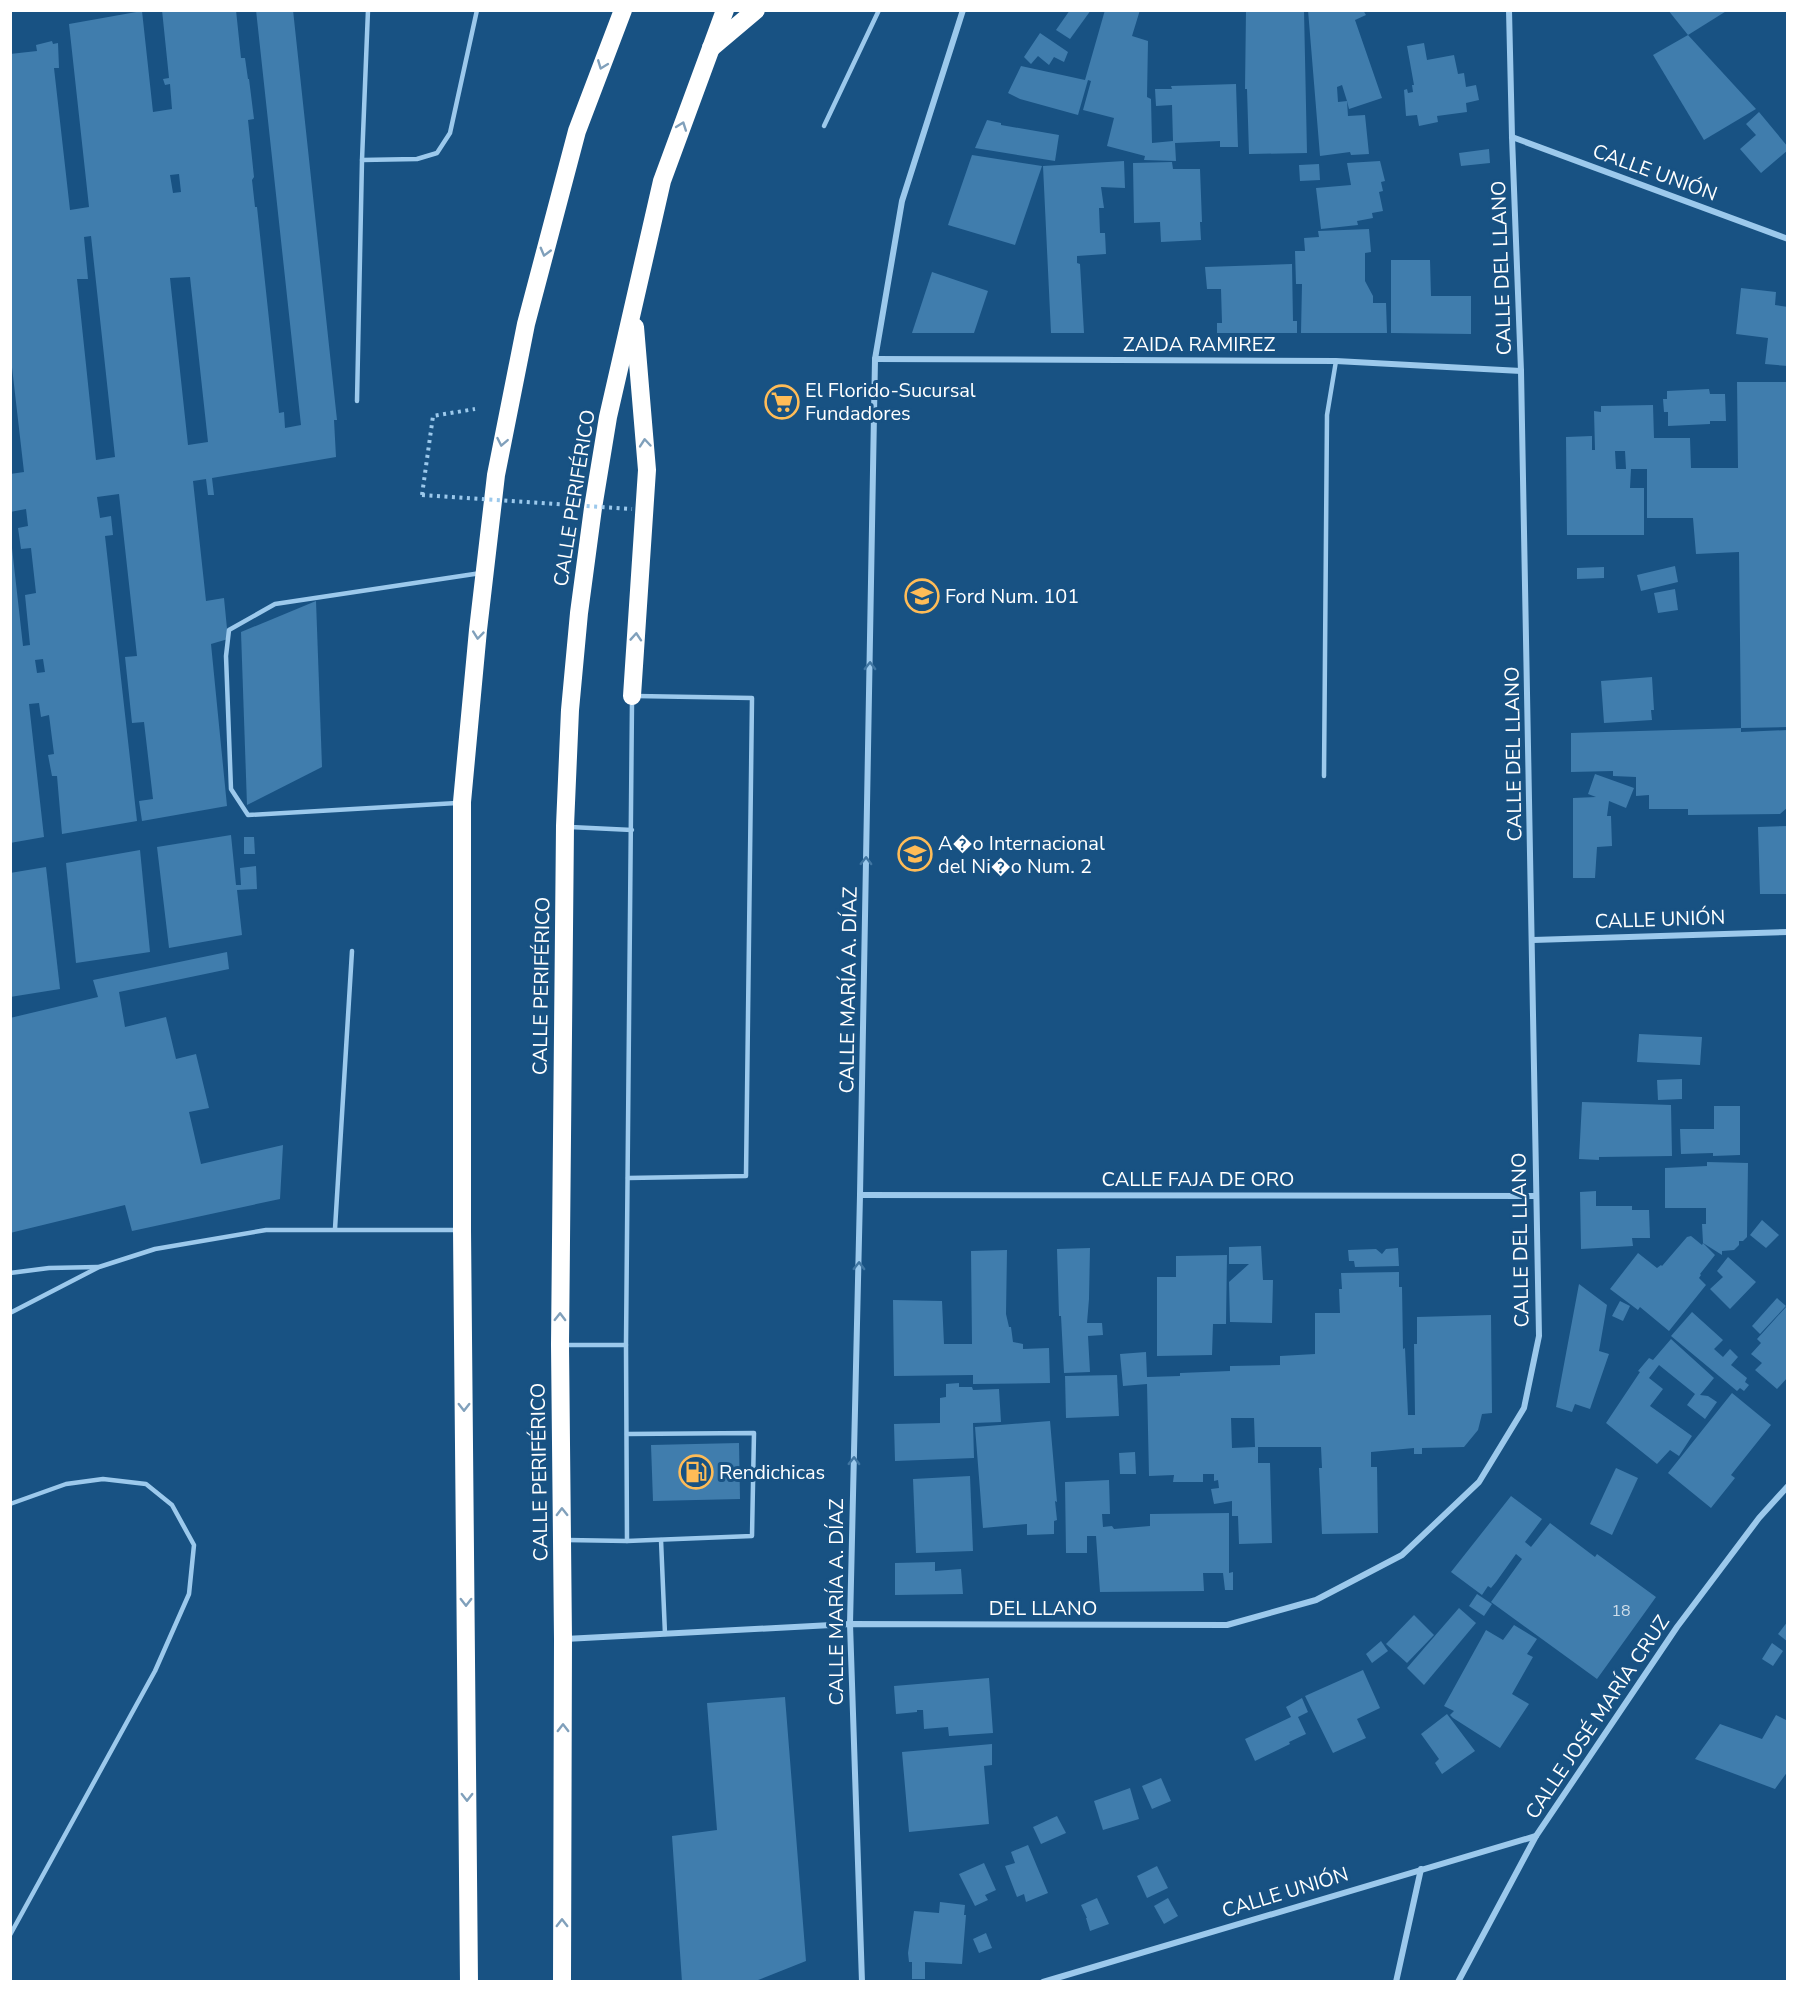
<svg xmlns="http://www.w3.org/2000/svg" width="1798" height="1992" font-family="'Nunito Sans',sans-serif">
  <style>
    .building { fill: #407dad; fill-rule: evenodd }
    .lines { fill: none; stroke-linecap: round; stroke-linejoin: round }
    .path { stroke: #9cc9ec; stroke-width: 4; stroke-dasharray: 3 4.5; stroke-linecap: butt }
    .lane { stroke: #9cc9ec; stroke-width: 4.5 }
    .street { stroke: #9cc9ec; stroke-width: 6 }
    .highway { stroke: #fff; stroke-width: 18 }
    .path-bridge { stroke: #9cc9ec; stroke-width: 4; stroke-dasharray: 3 4.5; stroke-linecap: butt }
    .oneway { stroke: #80a0bb }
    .oneway2 { stroke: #4076a2 }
    .labels { text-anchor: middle; stroke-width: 6; stroke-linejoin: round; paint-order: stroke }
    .number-label { font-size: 16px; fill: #cfdeea }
    .street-label { font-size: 20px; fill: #fff; stroke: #185283 }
    .poi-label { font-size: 20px; fill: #fff; stroke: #185283; text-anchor: start }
  </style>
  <rect width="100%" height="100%" fill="#185283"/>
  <g class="building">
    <path d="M162,10H236L241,58H245L248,79H249L254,119L248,120L254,177L252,180L255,207H257L279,413L284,412L285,428L301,425L256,10H293L337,420H334L336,457L212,478L214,495H208L206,479L193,481L206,601L224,598L228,639L211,644L227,806L142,821L139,801L153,799L144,722L132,723L125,657L137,656L119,494L97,497L100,518L111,516L113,535L105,536L137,821L62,834L57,776H52L48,755L54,754L49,715L41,717L39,703L29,704L44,837L10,843V548H12L23,646L30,645L25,595L36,593L31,548L21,549L18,528L28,526L26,509L10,512V474L24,472L10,350V54L37,51L36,45L52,41L53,44L58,43L59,68H54L70,210L89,207L69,24L142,11L153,112L172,109L170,84L165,85L163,79L169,78ZM179,174L181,192L173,193L170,175ZM91,236L115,457L96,460L77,279H88L84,237ZM190,277L208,442L188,445L170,278ZM43,659L45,672L37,673L35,660Z"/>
    <path d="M1070,10H1091L1070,39L1056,30Z"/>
    <path d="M1105,10H1140L1132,36L1148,41L1147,97L1151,99L1152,143L1173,141L1172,105L1156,106L1155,89H1172L1171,86L1236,84L1238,147H1220V141L1175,143L1176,161L1144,160L1145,156L1107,146L1114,118L1083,110L1091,81L1088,80L1078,115L1020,99L1008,93L1021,66L1085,80Z"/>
    <path d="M1246,10H1304L1307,153L1249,154L1247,89H1245Z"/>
    <path d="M1308,10H1363L1366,15L1355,20L1382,98L1349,109L1347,101L1348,116L1365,115L1369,154L1351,155L1350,152L1320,156ZM1342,85L1347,101L1338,102L1337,87Z"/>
    <path d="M1668,10H1728L1688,35Z"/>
    <path d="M1040,33L1068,52L1064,62L1054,57L1049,65L1038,56L1031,64L1024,57Z"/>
    <path d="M1688,35L1756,109L1704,140L1653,55Z"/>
    <path d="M1424,43L1427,60L1454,55L1458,74L1464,73L1466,87L1476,85L1479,100L1466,103L1467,112L1437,116L1438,122L1419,126L1417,115L1406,116L1404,90L1407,89L1408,93L1413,92L1412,85H1414L1407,46Z"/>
    <path d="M1759,112L1788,147V150L1761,173L1740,149L1756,135L1746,124Z"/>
    <path d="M987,120L1001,123V125L1059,135L1055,161L975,148Z"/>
    <path d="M1489,149L1490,163L1461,166L1459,153Z"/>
    <path d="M972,155L1042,166L1015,245L948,225Z"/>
    <path d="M1124,161L1125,188L1101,187L1104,208H1099L1100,233H1105L1106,254L1077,256V263L1080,264L1084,333H1051L1043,166Z"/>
    <path d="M1380,161L1385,181L1381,182L1383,191L1379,192L1383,211L1372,213L1373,218L1357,221L1358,225L1321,229L1316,188L1351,185L1347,163Z"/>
    <path d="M1172,162L1173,169H1200L1202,222H1200L1201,240L1161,242L1160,222L1134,223L1133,163Z"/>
    <path d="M1319,164L1320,180L1300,181L1299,165Z"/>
    <path d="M1369,229L1371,252L1365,253V281L1373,296V303H1386L1387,333H1301L1302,284H1296L1295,251H1305L1304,238L1319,237L1318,231Z"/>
    <path d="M1391,260H1430L1431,296H1471V334L1391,333Z"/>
    <path d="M1292,264L1293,321H1297V333H1217V323H1222L1221,289H1207L1205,267Z"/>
    <path d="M932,272L988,291L974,333H912Z"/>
    <path d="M1741,288L1776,292L1775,305L1788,307V366L1765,364L1768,338L1736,334Z"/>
    <path d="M1737,382H1788V727L1741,728L1739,552L1696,554L1693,518H1647V469H1631L1630,488H1644V535H1567L1566,437L1592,436V450H1595L1594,411L1601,412V406L1653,405L1654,438H1690L1691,468H1738ZM1615,451H1625L1626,469H1616Z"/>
    <path d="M1709,389L1710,394H1725L1726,421H1710V424L1668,426V412H1664L1663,399H1667V391Z"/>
    <path d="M1675,566L1678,582L1641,591L1637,575Z"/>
    <path d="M1604,567V578L1577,579V568Z"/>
    <path d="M1675,589L1678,610L1658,613L1654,593Z"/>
    <path d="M316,601L322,767L247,805L241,632Z"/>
    <path d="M1652,677L1654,710H1651L1652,720L1604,723L1601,681Z"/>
    <path d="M1741,728V732L1788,730V807L1780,814L1688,815V809H1649V795L1636,796V777L1613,776V771L1571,772V733Z"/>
    <path d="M1595,774L1634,788L1626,808L1609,801L1607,816H1611L1612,846L1597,847L1595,878H1573V798L1596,797L1588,794Z"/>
    <path d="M1788,826V894H1760L1758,827Z"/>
    <path d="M231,835L236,885H241L240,868L256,866L257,889L237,890L242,935L169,948L157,847Z"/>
    <path d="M244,837H254L255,854H244Z"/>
    <path d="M140,850L150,952L76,963L66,863Z"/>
    <path d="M46,867L60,989L10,997V873Z"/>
    <path d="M227,952L229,969L119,992L125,1027L166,1017L176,1059L196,1054L209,1108L189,1112L201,1164L283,1145L280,1199L132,1231L125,1205L10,1233V1018L98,997L93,980Z"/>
    <path d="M1639,1034L1702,1037L1700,1065L1637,1062Z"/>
    <path d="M1682,1079V1099L1658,1100L1657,1080Z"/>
    <path d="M1582,1102L1671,1105L1672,1156L1599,1157V1160L1579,1159Z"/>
    <path d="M1714,1106H1740V1155L1713,1156V1153L1681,1154L1680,1129H1714Z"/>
    <path d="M1707,1162L1748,1163L1747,1237L1743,1241H1739V1245L1734,1250L1722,1251V1255L1703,1243L1702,1224H1706V1208H1665V1168L1707,1166Z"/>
    <path d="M1596,1191V1206H1632V1210H1649L1650,1238H1632L1633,1246L1581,1249L1580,1192Z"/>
    <path d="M1762,1220L1779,1235L1766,1248L1750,1235Z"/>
    <path d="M1691,1236L1702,1245L1703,1243L1715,1255L1700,1274L1701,1275L1699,1278L1706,1285L1669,1331L1640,1307L1638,1310L1610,1289L1638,1253L1657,1268L1661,1265L1662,1266L1687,1237Z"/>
    <path d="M1261,1246L1263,1280H1273L1272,1323L1230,1322L1229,1282L1249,1264H1229V1247Z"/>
    <path d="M1090,1248L1089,1299L1087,1323H1102L1103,1335L1088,1336L1090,1372L1064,1373L1061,1316H1059L1057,1249Z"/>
    <path d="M1398,1248L1399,1266L1355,1267L1354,1261H1349L1348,1250L1376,1249L1382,1254L1386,1249Z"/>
    <path d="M1007,1250L1006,1314L1009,1327H1011L1013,1342L1023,1344V1349L1049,1348L1050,1383L973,1384V1375L894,1376L893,1300L942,1301L944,1344H972L971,1251Z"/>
    <path d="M1227,1255L1226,1324H1213L1212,1355L1157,1356V1277H1176V1256Z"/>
    <path d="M1728,1257L1756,1282L1730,1309L1710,1289L1723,1277L1717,1271Z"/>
    <path d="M1399,1272V1287H1402L1403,1349L1405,1348L1408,1415H1415L1414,1344H1417V1317L1491,1315L1492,1413L1482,1414L1478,1430L1464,1447L1422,1448V1454H1414V1448L1371,1452V1467H1377L1378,1533L1322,1534L1319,1468H1322L1321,1447H1258V1463H1270L1272,1543L1239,1544L1238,1516H1232V1501L1214,1504L1211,1489L1219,1488L1218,1480L1214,1481V1474H1203V1482H1173L1174,1475L1149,1476L1147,1384L1123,1386L1120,1354L1146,1352L1147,1377L1180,1376V1373L1230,1371V1366L1280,1365V1356L1315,1354V1313H1340L1339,1289H1342L1341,1273ZM1231,1418H1254L1255,1447L1232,1448Z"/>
    <path d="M1579,1284L1607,1305L1599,1351L1609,1354L1590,1409L1575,1404L1572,1412L1556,1407Z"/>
    <path d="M1777,1298L1786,1306L1760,1334L1752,1326Z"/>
    <path d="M1620,1301L1630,1306L1623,1321L1612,1316Z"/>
    <path d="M1786,1307L1788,1377L1777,1389L1755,1370L1762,1363L1751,1354L1761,1343L1757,1339Z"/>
    <path d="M1692,1312L1723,1340L1714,1349L1723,1357L1730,1349L1738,1357L1731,1365L1747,1378L1745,1382L1749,1385L1744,1391L1740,1388L1737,1391L1671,1336Z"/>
    <path d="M1671,1339L1714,1378L1700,1395L1708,1396L1717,1402L1705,1419L1687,1405L1695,1394L1659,1365L1649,1378L1663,1389L1650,1406L1692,1436L1679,1456L1670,1450L1657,1464L1606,1423L1640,1372L1638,1371L1649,1358L1653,1360Z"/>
    <path d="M1117,1375L1119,1416L1066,1418L1065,1376Z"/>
    <path d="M959,1383V1387H972L973,1390L999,1389L1001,1422L973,1423L974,1458L895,1461L894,1424L940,1423V1398L946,1397V1384Z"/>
    <path d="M1732,1393L1771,1425L1731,1475L1735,1478L1711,1508L1668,1473Z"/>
    <path d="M1050,1421L1057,1502L1055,1501L1057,1520L1054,1521V1534L1027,1535V1524L983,1528L975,1427Z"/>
    <path d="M739,1443L740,1499L653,1501L651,1445Z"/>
    <path d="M1135,1452L1136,1474H1120L1119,1453Z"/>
    <path d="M1616,1468L1638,1478L1612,1535L1590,1524Z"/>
    <path d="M970,1476L973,1551L916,1553L913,1479Z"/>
    <path d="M1109,1480L1110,1514H1102L1103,1527L1112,1526L1114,1529L1150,1526V1514L1229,1513V1573L1233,1572V1590H1225L1223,1573H1203L1204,1591L1100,1592L1096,1536H1087V1553H1066L1065,1482Z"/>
    <path d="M1511,1496L1542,1519L1525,1542L1531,1547L1550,1523L1595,1557L1597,1554L1656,1597L1597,1679L1491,1602L1522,1559L1516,1554L1496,1582L1491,1588L1488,1586L1482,1595L1451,1572Z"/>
    <path d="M935,1562V1571L961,1569L963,1594L895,1595V1563Z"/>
    <path d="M1477,1594L1492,1604L1484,1616L1469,1606Z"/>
    <path d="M1459,1608L1476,1623L1424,1685L1407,1668Z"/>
    <path d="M1414,1615L1434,1635L1407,1663L1386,1644Z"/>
    <path d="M1788,1621V1642L1778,1634Z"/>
    <path d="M1514,1625L1537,1639L1527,1654L1533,1657L1512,1694L1529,1704L1500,1748L1453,1718L1450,1715L1454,1711L1444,1706L1486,1630L1503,1640Z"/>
    <path d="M1381,1641L1388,1651L1372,1663L1366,1654Z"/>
    <path d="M1772,1643L1783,1651L1773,1666L1762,1659Z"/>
    <path d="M1363,1670L1380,1708L1357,1719L1366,1738L1333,1753L1305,1696Z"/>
    <path d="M989,1678L993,1733L949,1736L948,1727L924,1729L923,1710H917V1712L896,1714L894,1686Z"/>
    <path d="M785,1697L806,1961L753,1982H682L672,1836L717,1830L707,1703Z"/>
    <path d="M1302,1698L1308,1712L1298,1717L1306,1734L1289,1742L1290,1744L1255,1761L1245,1739L1291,1717L1286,1707Z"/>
    <path d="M1447,1714L1475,1751L1442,1774L1435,1763L1439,1759L1421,1734Z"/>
    <path d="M1776,1715L1788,1721V1771L1775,1789L1695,1759L1720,1724L1762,1739Z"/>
    <path d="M992,1744V1765L984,1766L989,1824L909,1832L902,1752Z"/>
    <path d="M1161,1778L1171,1801L1152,1809L1142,1786Z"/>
    <path d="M1130,1788L1139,1819L1103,1830L1094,1801Z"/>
    <path d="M1057,1816L1066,1833L1041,1844L1033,1827Z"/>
    <path d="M1028,1845L1048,1893L1026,1902L1024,1894L1017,1897L1005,1866L1015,1863L1011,1852Z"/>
    <path d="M984,1863L996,1890L985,1895L988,1900L975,1906L959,1874Z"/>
    <path d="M1157,1866L1168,1888L1147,1898L1137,1876Z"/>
    <path d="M1097,1898L1109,1924L1090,1931L1086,1918H1087L1081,1905Z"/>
    <path d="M1168,1898L1178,1916L1164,1924L1154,1906Z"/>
    <path d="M940,1902L965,1905L964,1915H966L962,1964L925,1962V1979H912V1962H909L908,1953L914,1911L939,1913Z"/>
    <path d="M986,1933L992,1948L979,1953L973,1939Z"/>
  </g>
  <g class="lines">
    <path class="path" d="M422,495L433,416L475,409"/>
    <g class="lane">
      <path d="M824,126L879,10"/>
      <path d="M362,160L417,159L437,153L450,133L477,10"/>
      <path d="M357,401L362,160L368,10"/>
      <path d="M1324,776L1327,415L1336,361"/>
      <path d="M457,803L248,815L231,789L226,656L229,630L275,604L481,573"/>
      <path d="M570,827L632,830"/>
      <path d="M628,1178L746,1176L752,698L636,696"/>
      <path d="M335,1229L352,951"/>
      <path d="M10,1273L49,1268L98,1267"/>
      <path d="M10,1313L99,1267L155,1249L266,1230H459"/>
      <path d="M563,1345H626"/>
      <path d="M10,1504L66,1484L103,1479L146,1484L172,1505L194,1545L189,1594L155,1671L10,1935"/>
      <path d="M567,1540L627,1541L752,1536L754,1433L627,1434"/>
      <path d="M661,1540L665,1634"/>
      <path d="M627,1541L626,1345L632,701"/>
    </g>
    <g class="street">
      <path d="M1512,137L1788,239"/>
      <path d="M875,359L1336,361L1521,371"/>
      <path d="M1533,940L1788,932"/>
      <path d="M860,1195L1536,1196"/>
      <path d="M565,1639L850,1624L1227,1625L1316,1600L1402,1555L1479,1482L1524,1408L1539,1336L1521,371L1512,137L1509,10"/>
      <path d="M862,1982L850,1624L860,1195L875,359L902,201L963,10"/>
      <path d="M1043,1982L1536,1836"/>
      <path d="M1396,1982L1421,1869"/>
      <path d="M1458,1982L1536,1836L1677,1627L1759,1518L1788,1486"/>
    </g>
    <g class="highway">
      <path d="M711,48L756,10"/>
      <path d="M632,696L647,470L635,327"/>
      <path d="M469,1982L462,1230V802L478,630L496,475L526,324L577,131L623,10"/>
      <path d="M562,1982L563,1639L560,1345L565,826L570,710L579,613L593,508L608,417L662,181L725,10"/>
    </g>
    <path class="path-bridge" d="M422,495L632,509"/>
  </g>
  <defs><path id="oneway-chevron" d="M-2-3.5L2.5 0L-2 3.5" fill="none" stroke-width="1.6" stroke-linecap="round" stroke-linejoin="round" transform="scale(1.5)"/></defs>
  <g class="oneway">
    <use href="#oneway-chevron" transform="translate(602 65) rotate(111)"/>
    <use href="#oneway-chevron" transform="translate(682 126) rotate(-70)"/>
    <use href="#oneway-chevron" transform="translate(545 252) rotate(105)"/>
    <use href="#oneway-chevron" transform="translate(502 442) rotate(101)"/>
    <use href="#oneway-chevron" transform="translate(645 443) rotate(-95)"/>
    <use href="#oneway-chevron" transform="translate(478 635) rotate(96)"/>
    <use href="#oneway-chevron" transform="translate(636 637) rotate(-86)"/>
    <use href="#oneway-chevron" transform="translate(560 1317) rotate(-89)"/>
    <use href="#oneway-chevron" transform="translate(464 1407) rotate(90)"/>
    <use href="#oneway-chevron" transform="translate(562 1512) rotate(-91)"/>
    <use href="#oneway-chevron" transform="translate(466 1602) rotate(90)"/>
    <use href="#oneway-chevron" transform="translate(563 1728) rotate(-90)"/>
    <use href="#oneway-chevron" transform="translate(467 1797) rotate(90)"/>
    <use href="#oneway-chevron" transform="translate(562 1923) rotate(-90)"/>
  </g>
  <g class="oneway2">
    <use href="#oneway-chevron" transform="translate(870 666) rotate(-89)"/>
    <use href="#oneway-chevron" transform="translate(866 861) rotate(-89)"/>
    <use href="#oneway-chevron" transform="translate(859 1266) rotate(-89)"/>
    <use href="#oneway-chevron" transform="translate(854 1461) rotate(-89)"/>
  </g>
  <defs>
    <symbol id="supermarket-ring" viewBox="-11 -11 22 22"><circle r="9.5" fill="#185283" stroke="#ffbc57" stroke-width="1.5"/><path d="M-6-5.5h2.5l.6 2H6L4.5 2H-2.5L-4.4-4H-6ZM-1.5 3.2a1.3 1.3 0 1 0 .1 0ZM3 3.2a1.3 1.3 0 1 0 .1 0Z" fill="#ffbc57"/></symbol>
    <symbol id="school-ring" viewBox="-11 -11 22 22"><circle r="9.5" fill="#185283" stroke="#ffbc57" stroke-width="1.5"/><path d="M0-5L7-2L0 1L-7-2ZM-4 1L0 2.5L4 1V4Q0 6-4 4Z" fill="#ffbc57"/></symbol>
    <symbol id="fuel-ring" viewBox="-11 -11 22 22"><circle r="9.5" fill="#185283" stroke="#ffbc57" stroke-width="1.5"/><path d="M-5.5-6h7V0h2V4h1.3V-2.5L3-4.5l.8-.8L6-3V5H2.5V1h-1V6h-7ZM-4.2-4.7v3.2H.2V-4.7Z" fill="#ffbc57"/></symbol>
  </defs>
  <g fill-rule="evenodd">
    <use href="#supermarket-ring" x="763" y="383" width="38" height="38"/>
    <use href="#school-ring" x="903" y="577" width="38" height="38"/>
    <use href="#school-ring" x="896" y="835" width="38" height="38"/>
    <use href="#fuel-ring" x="677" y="1453" width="38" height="38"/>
  </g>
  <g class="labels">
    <g class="number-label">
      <text x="1621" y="1616">18</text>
    </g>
    <g class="street-label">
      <text transform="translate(1655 172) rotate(20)" y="7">CALLE UNIÓN</text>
      <text transform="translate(1501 268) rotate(-92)" y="7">CALLE DEL LLANO</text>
      <text x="1199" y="351">ZAIDA RAMIREZ</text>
      <text transform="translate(574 498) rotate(-81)" y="7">CALLE PERIFÉRICO</text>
      <text transform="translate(1513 754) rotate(-91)" y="7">CALLE DEL LLANO</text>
      <text transform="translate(1660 919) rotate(-2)" y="7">CALLE UNIÓN</text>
      <text transform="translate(541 986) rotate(-89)" y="7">CALLE PERIFÉRICO</text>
      <text transform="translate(848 990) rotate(-89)" y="7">CALLE MARÍA A. DÍAZ</text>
      <text x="1198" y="1186">CALLE FAJA DE ORO</text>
      <text transform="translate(1520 1240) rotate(-91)" y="7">CALLE DEL LLANO</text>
      <text transform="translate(539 1472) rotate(-91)" y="7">CALLE PERIFÉRICO</text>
      <text transform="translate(836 1602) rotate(-90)" y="7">CALLE MARÍA A. DÍAZ</text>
      <text x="1043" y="1615">DEL LLANO</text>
      <text transform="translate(1597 1717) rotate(-56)" y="7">CALLE JOSÉ MARÍA CRUZ</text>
      <text transform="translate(1285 1892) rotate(-17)" y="7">CALLE UNIÓN</text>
    </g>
    <g class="poi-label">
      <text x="805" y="397">El Florido-Sucursal<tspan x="805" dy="23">Fundadores</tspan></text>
      <text x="945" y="603">Ford Num. 101</text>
      <text x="938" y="850">A�o Internacional<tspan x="938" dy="23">del Ni�o Num. 2</tspan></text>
      <text x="719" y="1479">Rendichicas</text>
    </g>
  </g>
  <rect width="1798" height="1992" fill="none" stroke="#ffffff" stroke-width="24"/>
</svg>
